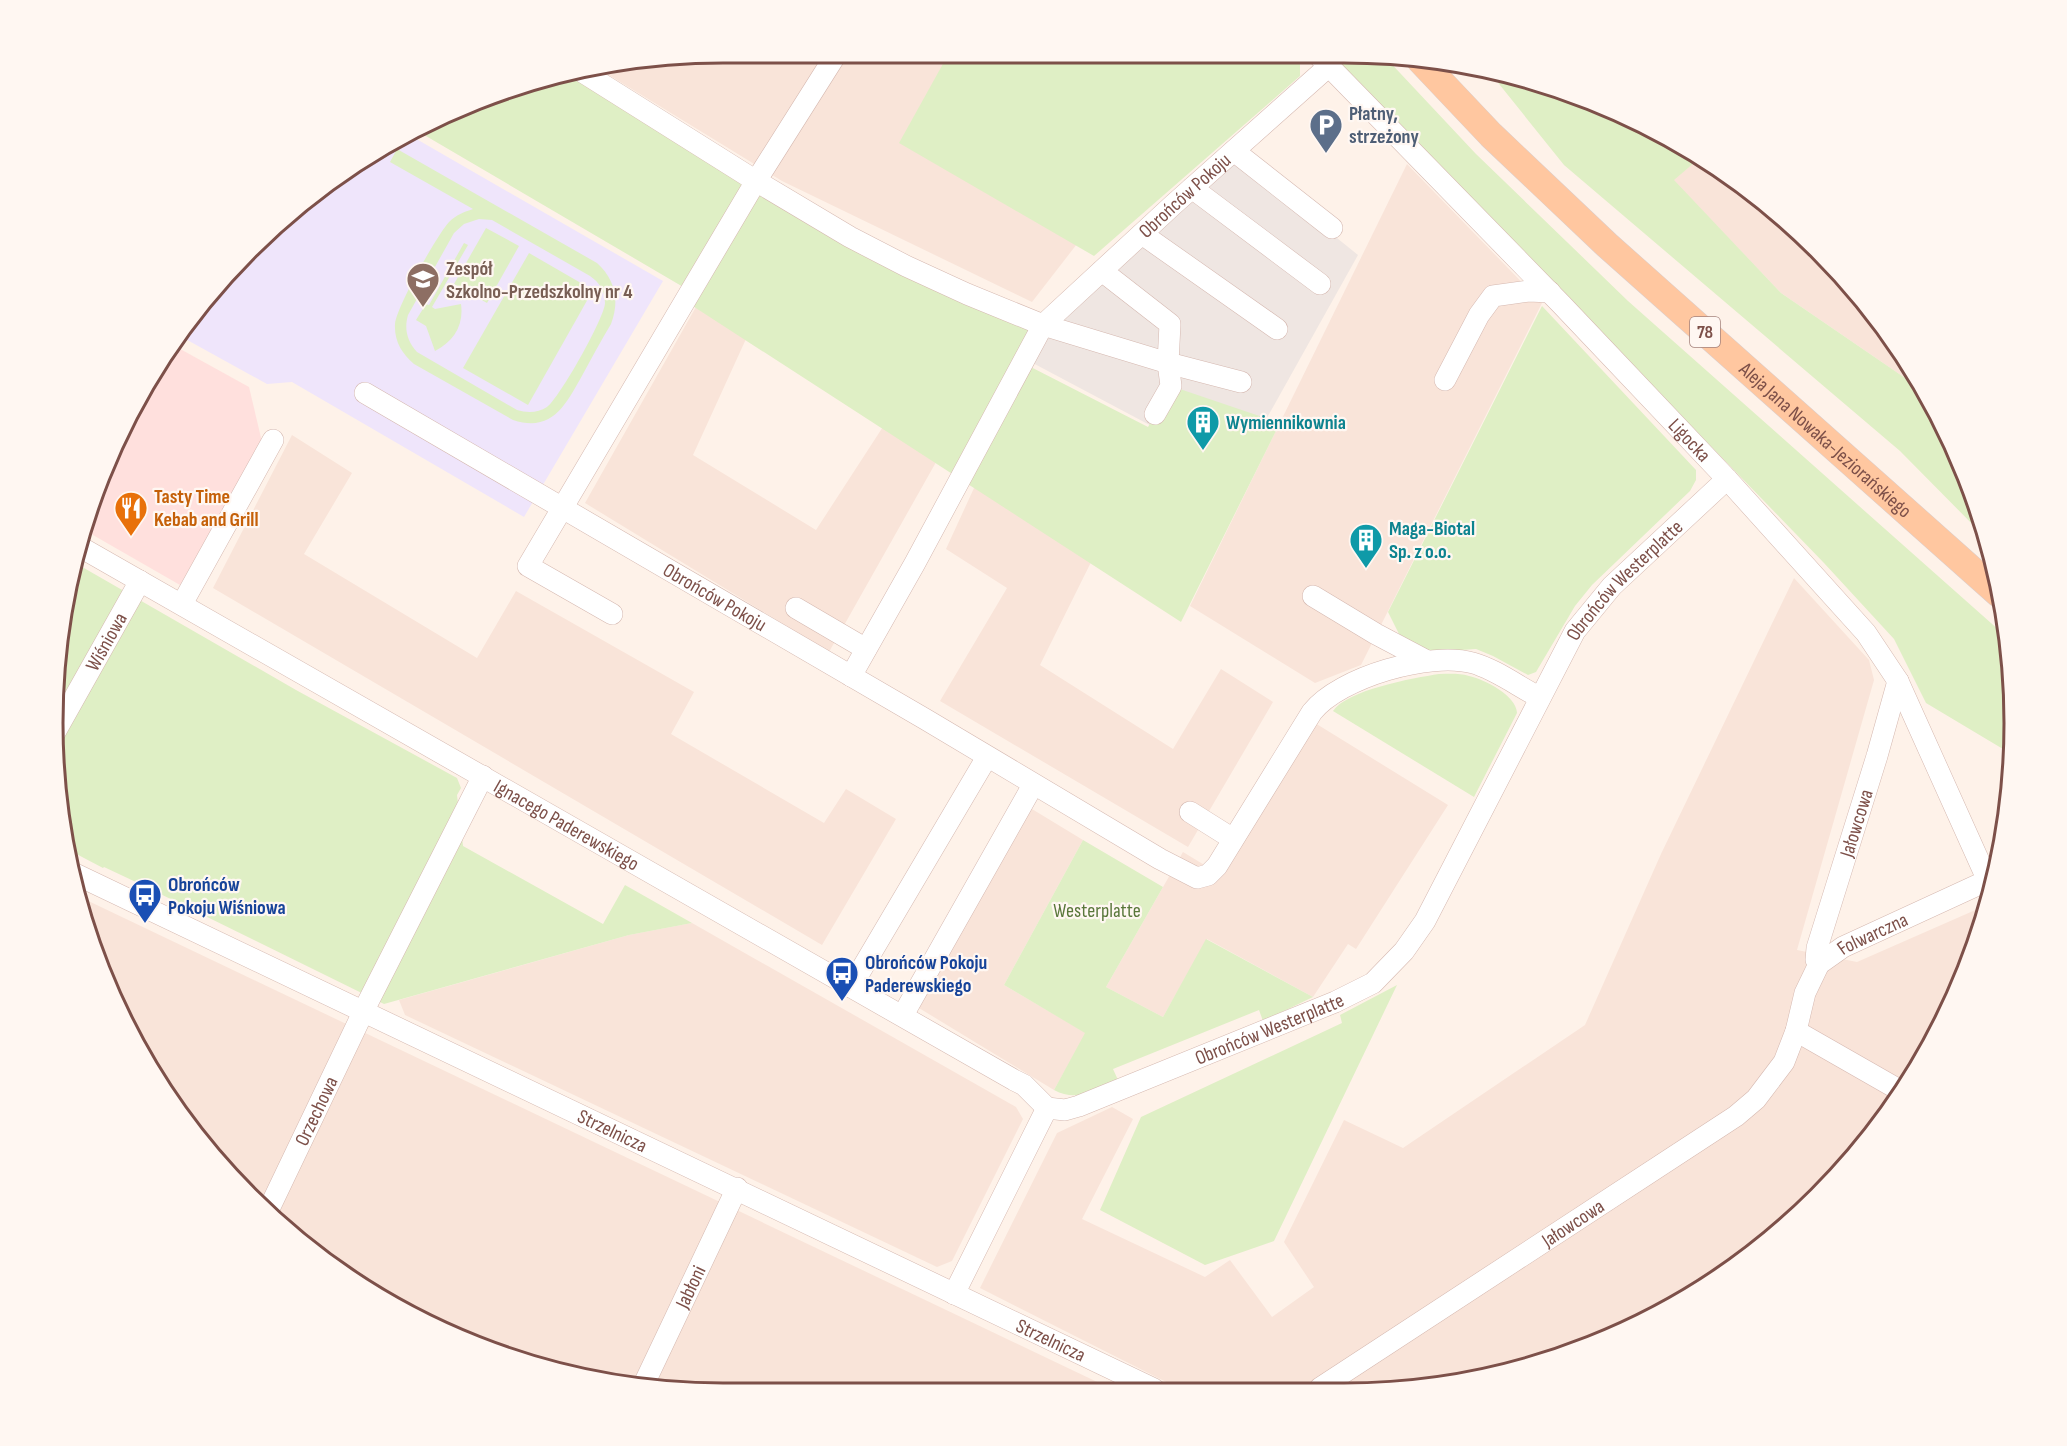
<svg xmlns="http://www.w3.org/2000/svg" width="2067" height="1446" font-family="'Sofia Sans Condensed',sans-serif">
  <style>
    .residential { fill: #f9e4d9 }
    .commercial { fill: #ffe0dd }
    .industrial { fill: #efe6e2 }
    .education { fill: #efe5fb }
    .green { fill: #dfefc5; fill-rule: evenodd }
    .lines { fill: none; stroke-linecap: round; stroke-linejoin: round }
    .minor-casing { stroke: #d5b8b0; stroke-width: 22 }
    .major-casing { stroke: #dbcecc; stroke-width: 28 }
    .minor { stroke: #fff; stroke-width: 21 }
    .major { stroke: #ffc7a0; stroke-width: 27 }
    .labels { text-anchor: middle; stroke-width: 4.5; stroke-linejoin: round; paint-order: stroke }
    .shield { fill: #fff7f2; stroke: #a4827c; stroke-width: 1.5 }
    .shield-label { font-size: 18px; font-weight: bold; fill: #7d5049 }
    .service-label { font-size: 20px; font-weight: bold; fill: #4e5e75; stroke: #fff7f2; text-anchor: start }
    .street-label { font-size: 20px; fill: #7d5049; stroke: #fff7f2 }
    .education-label { font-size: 20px; font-weight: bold; fill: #785e54; stroke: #fff7f2; text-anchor: start }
    .culture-label { font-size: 20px; font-weight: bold; fill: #0d838f; stroke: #fff7f2; text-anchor: start }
    .food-label { font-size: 20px; font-weight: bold; fill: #c56008; stroke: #fff7f2; text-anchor: start }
    .transit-label { font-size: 20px; font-weight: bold; fill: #164399; stroke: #fff7f2; text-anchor: start }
    .park-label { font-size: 20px; fill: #59773a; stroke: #fff7f2 }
    .rim { fill: none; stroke: #7d5049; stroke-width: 3 }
  </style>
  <rect width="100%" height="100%" fill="#fef2e9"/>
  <g class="residential">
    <path d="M723,53H976L1094,222L1032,302L782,181L599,69Z"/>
    <path d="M1701,157L1752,191L1848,281L1927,393L1781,293L1673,180Z"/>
    <path d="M1407,164L1542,303L1361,665L1315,683L1190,606Z"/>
    <path d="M701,298L751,328L693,455L816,530L890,416L944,448L829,652L585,503Z"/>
    <path d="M292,435L352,473L304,554L477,658L516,591L694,692L671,734L824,823L846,789L896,819L822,945L213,588Z"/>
    <path d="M980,475L1099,546L1040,665L1173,749L1221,669L1273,702L1188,847L940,701L1007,588L946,549Z"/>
    <path d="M1794,578L1869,660L1874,680L1797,950L1857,962L1989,904L1945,1019L1876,1131L1786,1227L1640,1324L1518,1371L1432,1388L1180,1389L980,1288L1057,1133L1112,1107L1133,1119L1082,1219L1205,1277L1230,1260L1272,1317L1314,1287L1284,1242L1344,1120L1403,1148L1585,1025L1661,854Z"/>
    <path d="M1302,715L1448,805L1356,949L1348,944L1313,997L1207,939L1163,1017L1106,987L1183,852L1206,866Z"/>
    <path d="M1027,806L1083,840L1004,985L1086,1033L1054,1090L914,1005Z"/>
    <path d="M80,897L1114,1390L679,1392L550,1371L427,1324L315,1255L219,1165L122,1020Z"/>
    <path d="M692,923L1016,1107L1023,1119L952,1261L937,1267L405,1015L399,1000L629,935Z"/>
  </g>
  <path class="commercial" d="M173,345L249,387L262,442L180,585L86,531L104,466L143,387Z"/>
  <path class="industrial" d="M1234,155L1358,255L1254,441L1161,431L1029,361L1044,331Z"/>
  <path class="education" d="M406,133L663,281L524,517L292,382L267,384L180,336L219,281L351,165Z"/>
  <g class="green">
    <path d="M949,53H1292L1300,60V76L1094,256L899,143Z"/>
    <path d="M1330,53L1385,57L1476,154L1628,301L2009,639L2013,755L1926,703L1894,639L1824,563Z"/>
    <path d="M1487,69L1600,103L1679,142L1701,157L1674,180L1781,293L1927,393L1979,507L1986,538L1900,451L1564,165Z"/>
    <path d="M581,71L756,181L1043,325L1023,363L1148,427L1171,386L1280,423L1181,622L685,301L690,291L414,129L427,121L549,75Z"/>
    <path d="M397,149L597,263C615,279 620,301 611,324C601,341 592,357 583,374C566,404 553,433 513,420L414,364C402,354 394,341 395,324C396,308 437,235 449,222C456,215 464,212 473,209L390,162ZM479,219L492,220L590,276C599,282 605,291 605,303C605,317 559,399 547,407C538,413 527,413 517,410L417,352C407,341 404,329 408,315L454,233L464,224Z"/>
    <path d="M486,228L519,246L487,303L454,284Z"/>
    <path d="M464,243L468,245L432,307L435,309L461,304C464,325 454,341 435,351L426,326L416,320L426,304L429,305Z"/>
    <path d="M529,253L593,290L528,405L463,368Z"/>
    <path d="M1542,306L1696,470V480L1690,491L1592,585L1575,606L1536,672L1528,675L1493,656L1476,649L1430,652L1400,636L1388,612Z"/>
    <path d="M77,564L296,690L457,778L461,788L457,795L463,846L603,924L625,885L692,923L629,935L384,1004L138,883L104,867L103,868L65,848L53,723L58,636Z"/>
    <path d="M1439,674C1449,674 1459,673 1469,676C1484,679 1517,696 1517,713L1474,797L1333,711C1347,690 1413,678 1439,674Z"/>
    <path d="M1083,840L1163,887L1106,987L1163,1017L1206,939L1313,997L1263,1021L1259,1010L1113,1069L1118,1080C1095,1089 1078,1103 1054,1090L1085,1033L1004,985Z"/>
    <path d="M1397,985L1274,1241L1205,1265L1100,1210L1141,1117L1342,1023L1340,1015Z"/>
  </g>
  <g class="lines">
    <defs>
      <g id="minor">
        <path id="s1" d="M1316,53L1562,305L1727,479L1866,633L1898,681L1988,881"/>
        <path d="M581,71L756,181L850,237L906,266L967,294L1043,325L1168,363L1241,382"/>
        <path d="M1234,151L1332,228"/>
        <path d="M1192,188L1320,284"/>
        <path d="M1142,234L1277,329"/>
        <path d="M1102,271L1170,324L1168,363L1171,386L1155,414"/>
        <path d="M1445,380L1479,315L1493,296L1529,291L1550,292"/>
        <path id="s2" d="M365,393L925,719L1160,859L1197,878L1208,875L1217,866L1312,712C1340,677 1430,651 1473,663C1495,669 1519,687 1539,697"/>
        <path id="s3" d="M82,548L1014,1080L1024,1085L1047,1108"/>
        <path d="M1313,596L1376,634L1427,661"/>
        <path d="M182,604L273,440"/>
        <path d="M796,608L866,649"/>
        <path d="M612,614L528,566L756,181L837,53"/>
        <path id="s4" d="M851,676L915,563L1043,325L1174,204L1329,66"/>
        <path id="s5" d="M54,734L140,581"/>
        <path d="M1190,812L1233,839"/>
        <path id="s6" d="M71,872L1154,1389"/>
        <path id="s7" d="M1819,964L1816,960L1817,948L1877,756L1898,681"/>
        <path d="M851,987L987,757"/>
        <path d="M903,1015L1033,785"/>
        <path d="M1796,1031L1901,1091"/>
        <path id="s8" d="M1047,1108L1065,1110L1079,1106L1335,1002L1373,983L1404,951L1425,921L1575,631L1612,586L1727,479"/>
        <path id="s9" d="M268,1211L368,1002L483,776"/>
        <path d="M954,1294L1047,1108"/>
        <path id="s10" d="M643,1386L737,1188"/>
        <path id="s11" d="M1320,1388L1736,1116L1756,1099L1784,1062L1796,1031L1805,993L1819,964L1843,947L1995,877"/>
      </g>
      <g id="major">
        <path id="s12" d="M1420,60L1491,135L1607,245L1999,594"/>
      </g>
    </defs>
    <use href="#minor" class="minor-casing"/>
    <use href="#major" class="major-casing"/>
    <use href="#minor" class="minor"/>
    <use href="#major" class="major"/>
  </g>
  <defs>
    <symbol id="parking-pin" viewBox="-11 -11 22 30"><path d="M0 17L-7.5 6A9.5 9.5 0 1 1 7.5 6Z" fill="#5c6f8a" stroke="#fff7f2"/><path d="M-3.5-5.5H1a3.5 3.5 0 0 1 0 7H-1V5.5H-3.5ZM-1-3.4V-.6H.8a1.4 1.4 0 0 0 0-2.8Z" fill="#fff"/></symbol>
    <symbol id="school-pin" viewBox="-11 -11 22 30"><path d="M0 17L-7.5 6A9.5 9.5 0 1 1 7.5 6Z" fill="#8d6e63" stroke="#fff7f2"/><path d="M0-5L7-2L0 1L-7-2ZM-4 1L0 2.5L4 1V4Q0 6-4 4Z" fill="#fff"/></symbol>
    <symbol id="building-pin" viewBox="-11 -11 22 30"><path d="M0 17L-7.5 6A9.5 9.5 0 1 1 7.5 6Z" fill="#0f9aa8" stroke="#fff7f2"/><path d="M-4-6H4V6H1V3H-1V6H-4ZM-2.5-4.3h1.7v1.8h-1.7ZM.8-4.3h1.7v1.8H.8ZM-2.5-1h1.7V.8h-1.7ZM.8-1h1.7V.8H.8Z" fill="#fff"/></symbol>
    <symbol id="restaurant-pin" viewBox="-11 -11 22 30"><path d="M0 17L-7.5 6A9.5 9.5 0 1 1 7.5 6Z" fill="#e8710a" stroke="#fff7f2"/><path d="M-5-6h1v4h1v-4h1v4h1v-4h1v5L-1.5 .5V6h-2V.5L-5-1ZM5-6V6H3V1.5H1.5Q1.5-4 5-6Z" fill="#fff"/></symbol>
    <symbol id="bus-pin" viewBox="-11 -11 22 30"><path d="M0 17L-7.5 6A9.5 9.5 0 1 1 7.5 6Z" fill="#1a4fb4" stroke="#fff7f2"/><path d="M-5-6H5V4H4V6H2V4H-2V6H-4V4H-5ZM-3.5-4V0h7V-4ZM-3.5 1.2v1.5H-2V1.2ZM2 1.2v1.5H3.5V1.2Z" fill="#fff"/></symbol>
  </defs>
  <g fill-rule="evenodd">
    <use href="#parking-pin" x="1307" y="106" width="38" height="52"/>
    <use href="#school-pin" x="404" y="260" width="38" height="52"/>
    <use href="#building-pin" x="1184" y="403" width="38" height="52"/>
    <use href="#restaurant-pin" x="112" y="489" width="38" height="52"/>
    <use href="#building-pin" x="1347" y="521" width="38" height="52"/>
    <use href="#bus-pin" x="126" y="876" width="38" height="52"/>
    <use href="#bus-pin" x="823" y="954" width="38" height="52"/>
  </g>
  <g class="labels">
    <rect class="shield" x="1690" y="317" width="30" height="30" rx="4.5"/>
    <g class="shield-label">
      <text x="1705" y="338">78</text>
    </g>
    <g class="service-label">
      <text x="1349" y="120">Płatny,<tspan x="1349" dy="23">strzeżony</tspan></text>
    </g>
    <g class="street-label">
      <text dy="7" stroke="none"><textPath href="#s4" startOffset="592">Obrońców Pokoju</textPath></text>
      <text dy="7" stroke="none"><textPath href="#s1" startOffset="538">Ligocka</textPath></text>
      <text dy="7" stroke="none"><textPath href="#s12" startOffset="556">Aleja Jana Nowaka-Jeziorańskiego</textPath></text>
      <text dy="7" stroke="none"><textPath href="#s8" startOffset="830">Obrońców Westerplatte</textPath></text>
      <text dy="7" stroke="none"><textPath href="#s2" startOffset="405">Obrońców Pokoju</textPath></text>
      <text dy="7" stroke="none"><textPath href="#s5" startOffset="106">Wiśniowa</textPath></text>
      <text dy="7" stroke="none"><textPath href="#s7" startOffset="148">Jałowcowa</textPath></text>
      <text dy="7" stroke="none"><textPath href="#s3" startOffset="558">Ignacego Paderewskiego</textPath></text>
      <text dy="7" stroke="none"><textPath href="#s11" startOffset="736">Folwarczna</textPath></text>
      <text dy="7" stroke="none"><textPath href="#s8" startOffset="238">Obrońców Westerplatte</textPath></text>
      <text dy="7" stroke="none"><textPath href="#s9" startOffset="111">Orzechowa</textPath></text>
      <text dy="7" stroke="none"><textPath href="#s6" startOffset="600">Strzelnicza</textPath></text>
      <text dy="7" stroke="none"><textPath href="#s11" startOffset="302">Jałowcowa</textPath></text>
      <text dy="7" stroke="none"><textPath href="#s10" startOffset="110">Jabłoni</textPath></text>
      <text dy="7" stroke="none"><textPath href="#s6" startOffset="1086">Strzelnicza</textPath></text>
    </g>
    <g class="education-label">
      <text x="446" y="275">Zespół<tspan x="446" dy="23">Szkolno-Przedszkolny nr 4</tspan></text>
    </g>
    <g class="culture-label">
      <text x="1226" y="429">Wymiennikownia</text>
      <text x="1389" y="535">Maga-Biotal<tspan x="1389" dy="23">Sp. z o.o.</tspan></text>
    </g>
    <g class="food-label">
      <text x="154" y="503">Tasty Time<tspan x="154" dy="23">Kebab and Grill</tspan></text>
    </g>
    <g class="transit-label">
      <text x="168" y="891">Obrońców<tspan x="168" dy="23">Pokoju Wiśniowa</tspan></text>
      <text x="865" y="969">Obrońców Pokoju<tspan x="865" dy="23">Paderewskiego</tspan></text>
    </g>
    <g class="park-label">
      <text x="1097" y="917">Westerplatte</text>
    </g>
  </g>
  <path d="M0 0H2067V1446H0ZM723 63H1344A660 660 0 0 1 2004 723V723A660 660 0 0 1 1344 1383H723A660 660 0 0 1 63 723V723A660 660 0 0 1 723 63Z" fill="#fff7f2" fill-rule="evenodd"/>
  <path class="rim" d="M723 63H1344A660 660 0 0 1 2004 723V723A660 660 0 0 1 1344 1383H723A660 660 0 0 1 63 723V723A660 660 0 0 1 723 63Z"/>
</svg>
